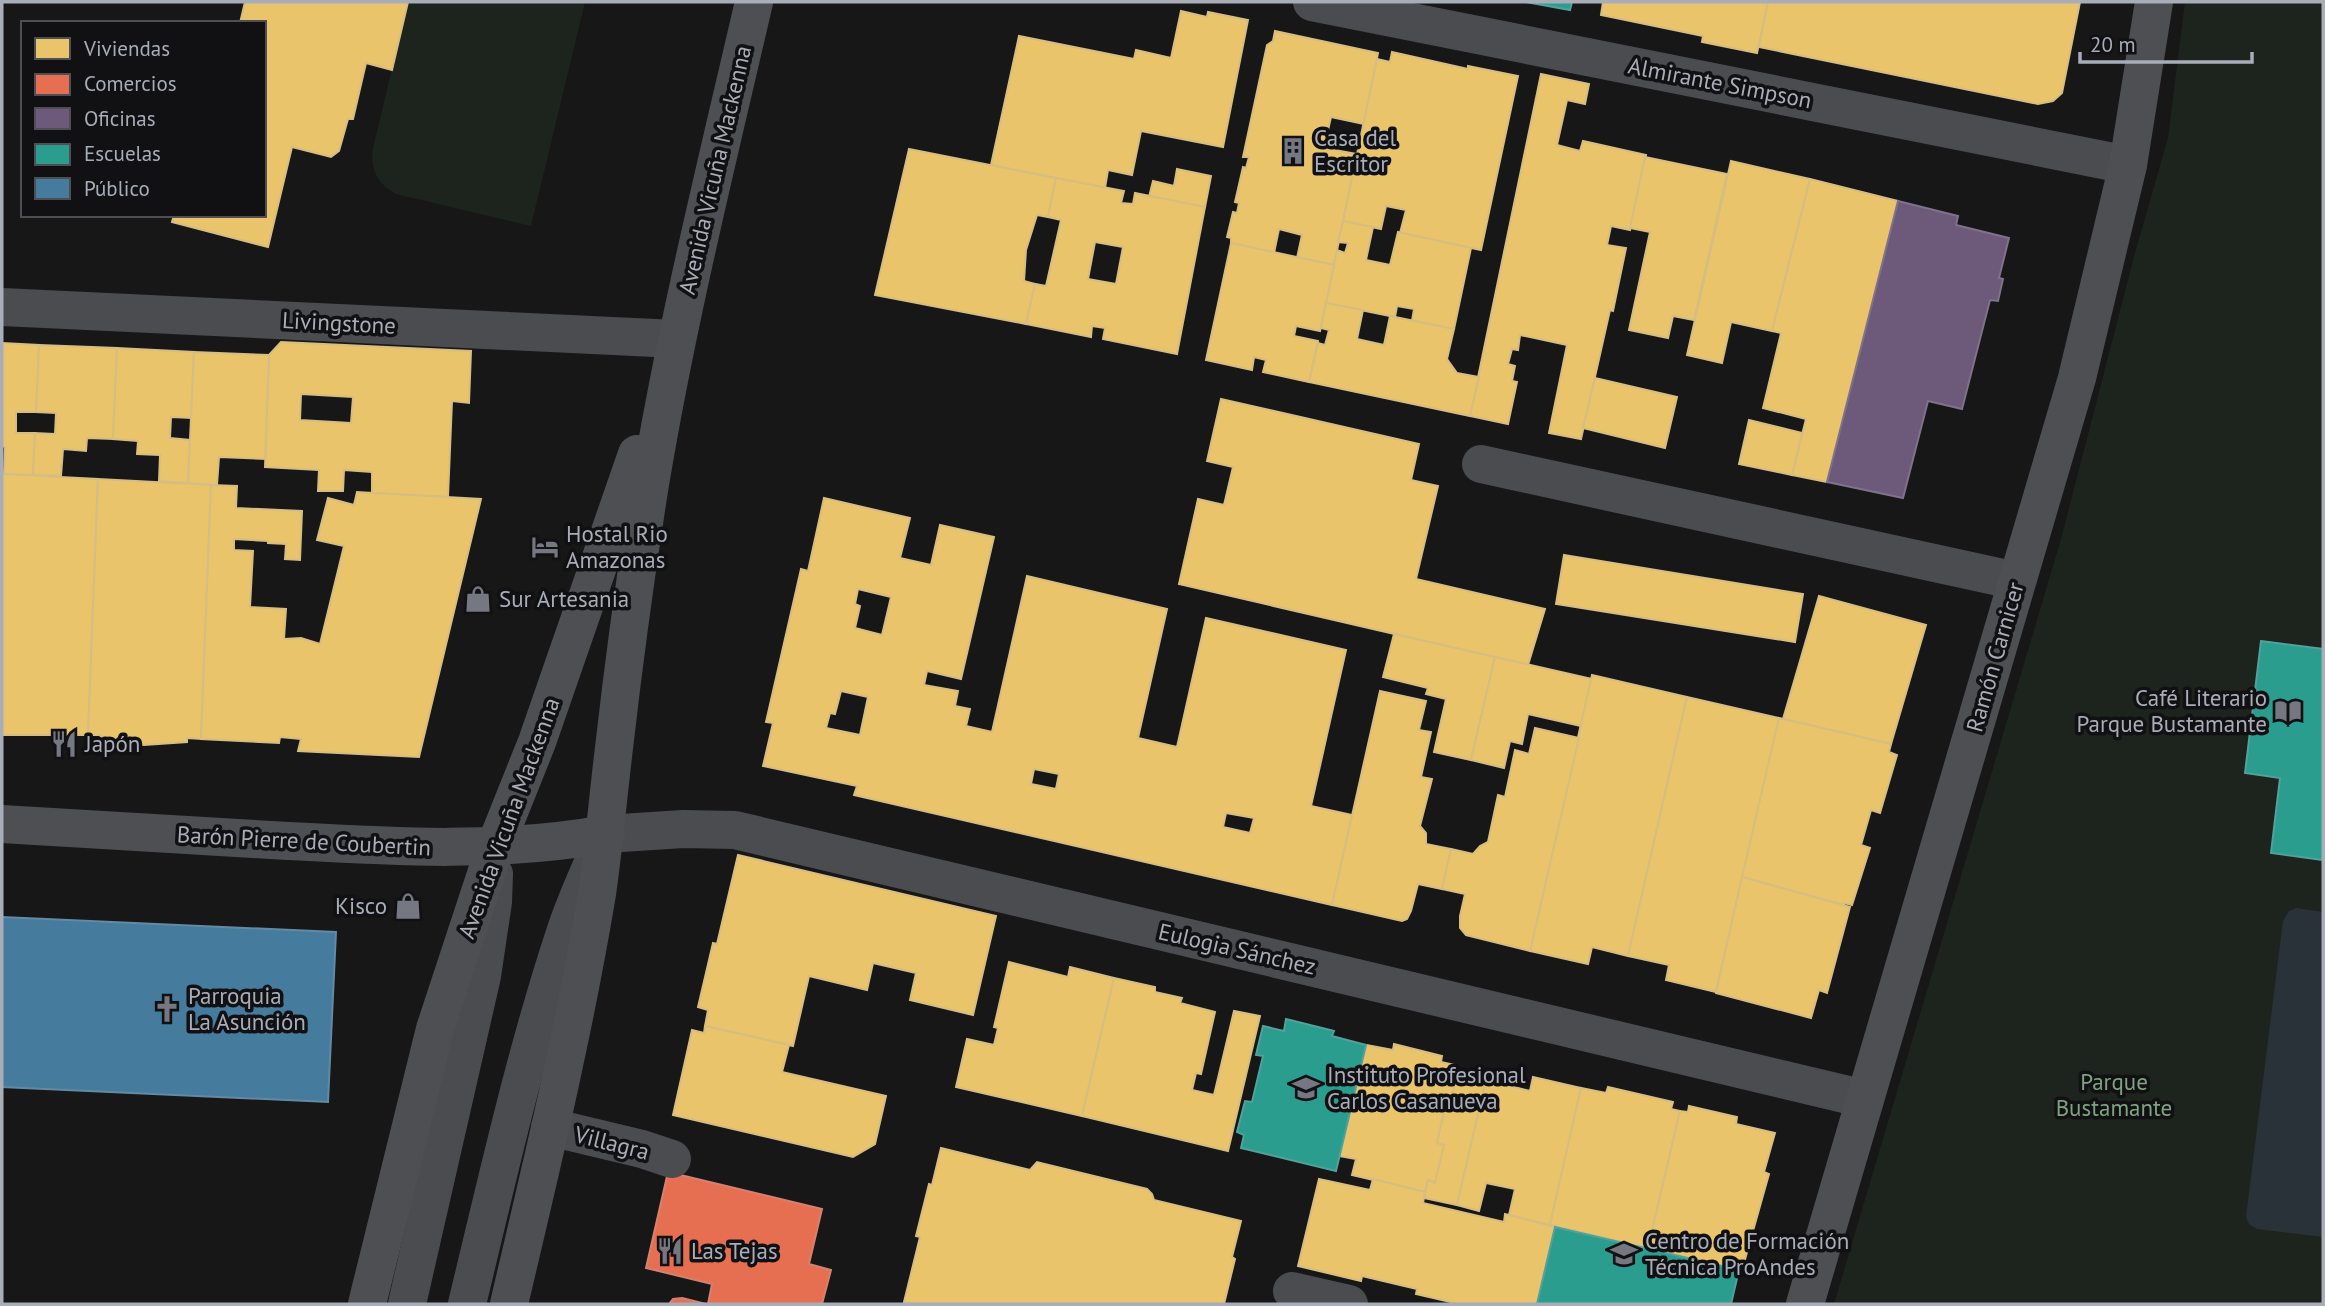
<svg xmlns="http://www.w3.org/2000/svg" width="2325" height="1306" font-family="'PT Sans',sans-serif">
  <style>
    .green { fill: #1d241e }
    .water { fill: #2a3239 }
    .homes { fill: #e9c46a; stroke: #d6bd81; stroke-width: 2; fill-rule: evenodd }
    .shops { fill: #e76f51; stroke: #d48270; stroke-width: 2 }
    .offices { fill: #6d597a; stroke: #7f728d; stroke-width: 2 }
    .schools { fill: #2a9d8f; stroke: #50a29b; stroke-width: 2 }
    .public { fill: #457b9d; stroke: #638aa5; stroke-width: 2 }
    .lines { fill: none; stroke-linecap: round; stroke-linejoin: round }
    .minor { stroke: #4b4c50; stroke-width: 38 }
    .major { stroke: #4d4f52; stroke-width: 38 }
    .labels { text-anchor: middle; stroke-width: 7; stroke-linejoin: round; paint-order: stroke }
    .street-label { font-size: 23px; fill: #a8adb8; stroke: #111113 }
    .poi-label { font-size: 23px; fill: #a8adb8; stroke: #111113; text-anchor: start }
    .park-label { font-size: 23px; fill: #7fa381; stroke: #111113 }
  </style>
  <rect width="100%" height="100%" fill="#171717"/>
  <g class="green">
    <path d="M408,2H585L531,226L396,194C377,183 370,170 373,148Z"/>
    <path d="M2185,2H2323V1304H1834L2061,539L2135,253L2168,138Z"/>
  </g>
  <path class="water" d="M2296,908L2323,912V1237L2257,1229L2249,1224L2246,1217L2283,921L2289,911Z"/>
  <g class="homes">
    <path d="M245,2H408L392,70L366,63L353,119H348L339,151L331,157L292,147L268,247L172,222L174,215H264V23H240Z"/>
    <path d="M1603,2H1768L1757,53L1702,42L1703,36L1601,15Z"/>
    <path d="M1768,2H2080L2062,93L2053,101L2038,104L1759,47Z"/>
    <path d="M1181,11L1207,17L1208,12L1248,20L1223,147L1141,131L1132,175L1108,170L1105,188L991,165L1019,36L1134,59L1136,50L1171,58Z"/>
    <path d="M1275,31L1378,53L1364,124L1331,117L1324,148L1357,154L1334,265L1297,258L1302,235L1279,229L1274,253L1231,243V238L1227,237L1233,212L1237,213L1239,203L1235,202L1243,167L1246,168L1249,157H1243L1267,45L1273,41Z"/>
    <path d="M1392,52L1468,69V66L1518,76L1481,250L1400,233L1406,210L1386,206L1381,229L1343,221L1377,59L1390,62Z"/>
    <path d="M1541,74L1589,84L1585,104L1567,100L1557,145L1580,151L1583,141L1646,155L1630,230L1611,226L1607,245L1626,248L1613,311L1610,310L1581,439L1549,433L1567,345L1520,335L1518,350L1512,349L1508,364L1515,366L1512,381L1517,382L1508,424L1470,416Z"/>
    <path d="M909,149L1056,178L1048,217L1037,215L1026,250L1024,281L1035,284L1026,324L875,295Z"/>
    <path d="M1645,157L1727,174L1694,320L1673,316L1668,338L1629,330L1650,232L1630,228Z"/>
    <path d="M1731,161L1810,179L1772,331L1731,322L1722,363L1687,355Z"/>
    <path d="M1177,169L1211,176L1205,207L1149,197L1153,181L1174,186Z"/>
    <path d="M1056,178L1124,191L1121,203L1133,204L1135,193L1205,207L1177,354L1103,339L1105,328L1092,326L1091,337L1026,324L1035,284L1046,286L1061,220L1048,217ZM1095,242L1123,247L1116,284L1088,279Z"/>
    <path d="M1810,179L1898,201L1827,482L1792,475L1806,419L1763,408L1781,333L1772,331Z"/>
    <path d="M1343,221L1373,227L1366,260L1390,265L1398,232L1471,248L1454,329L1412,321L1414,309L1397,306L1395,317L1326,303L1337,250L1345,253L1348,243L1338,242Z"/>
    <path d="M1231,243L1334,265L1320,331L1296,326L1294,336L1318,341L1309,382L1263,372L1266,360L1254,357L1252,370L1206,360Z"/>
    <path d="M1326,303L1363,310L1357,339L1384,345L1390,316L1454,329L1447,359L1457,373L1479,377L1470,416L1309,382L1318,343L1325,345L1329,330L1321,328Z"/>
    <path d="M281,342L471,351L469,403L452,401L448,497L372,493V472L344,470L343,491H318L319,470L265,467L269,355ZM301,394L353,397L351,423L300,420Z"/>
    <path d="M2,343L39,345L36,412H16V433H35L33,475L4,474L5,447L2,446Z"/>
    <path d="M39,345L117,348L113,439L87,438L86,451L63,449L61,476L33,475L35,433L55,434L56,413L36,412Z"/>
    <path d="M117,348L194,352L191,418L171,417L170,438L190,440L188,483L159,481L160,455L137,454L138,441L113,439Z"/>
    <path d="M194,352L269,355L265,459L219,457L217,485L188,483Z"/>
    <path d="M1595,378L1677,397L1665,448L1583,428Z"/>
    <path d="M1221,399L1419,444L1411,480L1438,486L1416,579L1545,609L1528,665L1179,584L1198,499L1224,505L1233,467L1207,461Z"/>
    <path d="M1749,420L1802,433L1792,475L1739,464Z"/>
    <path d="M2,474L98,479L88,735H2Z"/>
    <path d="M98,479L211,485L201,739L187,738V742L144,745L100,738L101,735H88Z"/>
    <path d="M211,485L237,486L236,508L302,511L300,560L285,559L286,544L268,543V541L234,539V550L253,551L250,607L286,609L284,639L301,638L320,644L344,546L317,540L328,498L354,505L357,492L481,499L419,757L298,751L301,739L280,737L279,743L201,739Z"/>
    <path d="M824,498L910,518L900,558L931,565L940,525L994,537L961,679L927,671L924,685L958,691L955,706L970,709L966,726L992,732L1027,576L1167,609L1138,738L1177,747L1206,618L1346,650L1311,806L1352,815L1332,905L854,795L857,786L763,766L773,723L766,722L801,569L808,571ZM858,589L891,597L882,635L855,628L860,606L855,604ZM841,691L868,697L860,735L826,728L830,713L835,714ZM1034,769L1059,774L1056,789L1031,784ZM1226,813L1254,818L1250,833L1223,827Z"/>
    <path d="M1564,555L1803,594L1795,642L1556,604Z"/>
    <path d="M1819,596L1926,625L1891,744L1783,719Z"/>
    <path d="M1394,634L1495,657L1471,760L1434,752L1446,699L1426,694L1428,688L1383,677Z"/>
    <path d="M1495,657L1592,679L1581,726L1528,714L1522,744L1510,741L1504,768L1471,760Z"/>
    <path d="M1592,675L1687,697L1628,956L1592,947L1588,964L1530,951Z"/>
    <path d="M1380,691L1426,701L1419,730L1431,732L1421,777L1432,779L1420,826L1426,833V844L1451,849L1442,889L1418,884L1411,911L1407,919L1402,921L1332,905Z"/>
    <path d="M1687,697L1779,718L1716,992L1666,980L1669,965L1628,956Z"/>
    <path d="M1779,718L1891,744L1889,752L1897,755L1880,813L1871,810L1861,845L1870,848L1852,905L1844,903V905L1742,877Z"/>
    <path d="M1535,728L1579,738L1530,951L1466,935L1460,928V916L1465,894L1442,889L1451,849L1473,854L1480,846L1488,842L1498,795L1505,797L1515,750L1529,754Z"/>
    <path d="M738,855L996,916L973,1015L910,1000L916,973L873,963L867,990L809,976L793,1046L705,1026L708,1010L698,1007L713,943L717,944Z"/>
    <path d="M1742,877L1850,907L1827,993L1819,990L1811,1018L1716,993Z"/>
    <path d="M1009,962L1068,977L1070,967L1114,978L1082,1116L956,1087L967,1039L994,1045L998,1028L994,1027Z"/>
    <path d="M1114,978L1155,987V992L1182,998L1180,1003L1215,1012L1201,1074L1196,1073L1192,1090L1214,1095L1234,1011L1260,1016L1228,1151L1082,1116Z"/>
    <path d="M705,1026L789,1045L782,1072L886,1096L875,1144L853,1157L673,1115L692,1030L704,1033Z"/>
    <path d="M1394,1044L1442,1056L1441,1062L1455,1065L1454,1090L1446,1103L1437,1143L1444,1145L1435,1183L1428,1180L1425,1192L1352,1175L1356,1159L1339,1156L1366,1045L1393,1050Z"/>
    <path d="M1453,1073L1486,1080L1457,1205L1424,1198L1428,1180L1435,1183L1444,1145L1437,1143L1446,1103L1454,1090Z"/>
    <path d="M1533,1077L1581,1088L1550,1225L1509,1215L1515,1189L1486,1183L1479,1211L1457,1205L1486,1080L1530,1091Z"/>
    <path d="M1608,1087L1673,1102L1671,1109L1680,1111L1648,1248L1550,1225L1581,1088L1606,1093Z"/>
    <path d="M1689,1106L1737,1117L1736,1124L1775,1133L1764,1172L1769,1174L1744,1263L1738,1261L1735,1269L1648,1248L1680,1111L1688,1112Z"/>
    <path d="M941,1148L1030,1170L1037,1162L1147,1189L1152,1194L1154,1200L1241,1221L1232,1257L1235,1259L1224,1304H913L904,1302L920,1237L916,1236L929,1184L932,1185Z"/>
    <path d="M1319,1179L1370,1190L1373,1179L1425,1192L1423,1203L1504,1222L1505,1214L1555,1227L1537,1304H1459L1416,1294L1417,1289L1362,1276L1361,1281L1298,1266Z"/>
  </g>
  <g class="shops">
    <path d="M668,1172L822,1209L809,1264L831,1270L822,1304H708L712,1284L646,1268Z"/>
    <path d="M682,1298L706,1304H669L673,1299Z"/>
  </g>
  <path class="offices" d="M1898,201L1958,216L1956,225L2009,238L1999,278L2003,279L1998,301L1990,300L1962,409L1928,401L1903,498L1827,482Z"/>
  <g class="schools">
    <path d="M1526,2H1572L1570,10Z"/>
    <path d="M2261,641L2323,649V860L2271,853L2280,778L2245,773Z"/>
    <path d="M1286,1019L1334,1031L1332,1036L1366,1045L1336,1171L1241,1148L1244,1135L1237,1132L1245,1101L1252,1102L1263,1056L1256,1055L1263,1026L1284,1031Z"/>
    <path d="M1555,1227L1739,1270L1731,1304H1537Z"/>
  </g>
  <path class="public" d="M2,917L336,932L328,1102L2,1087Z"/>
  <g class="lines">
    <g class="minor">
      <path d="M1312,2L2128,165"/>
      <path d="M2,307L676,339"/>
      <path d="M1481,464L2017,581"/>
      <path d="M550,1127L642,1149L672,1159"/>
      <path d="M1292,1291L1349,1304"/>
      <path d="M407,1304L482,976L493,902L494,874"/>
      <path d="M467,1304C497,1180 525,1054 565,933C576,899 591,867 606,834L683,829L735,830L1865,1099"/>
    </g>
    <g class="major">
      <path d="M2,824C97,830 193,835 288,841C395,847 500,853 606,834"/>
      <path d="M367,1304L435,1029L495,847L537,742L637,454"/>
      <path d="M509,1304C541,1168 574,1032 597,894C604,845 608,797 614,748C624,660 636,572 650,484C677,322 717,162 754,2"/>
      <path d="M1805,1304L2077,378L2128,165L2154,2"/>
    </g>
  </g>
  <defs>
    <symbol id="building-bare" viewBox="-9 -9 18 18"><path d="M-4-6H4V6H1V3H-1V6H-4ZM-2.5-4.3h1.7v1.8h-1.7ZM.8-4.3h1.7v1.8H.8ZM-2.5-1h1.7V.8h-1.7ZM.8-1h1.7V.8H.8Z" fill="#757880" stroke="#111113" stroke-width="2.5" paint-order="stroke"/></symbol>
    <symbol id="hotel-bare" viewBox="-9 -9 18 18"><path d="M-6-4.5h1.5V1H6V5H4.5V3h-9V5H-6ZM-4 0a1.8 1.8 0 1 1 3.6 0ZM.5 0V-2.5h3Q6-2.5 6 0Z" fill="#757880" stroke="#111113" stroke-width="2.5" paint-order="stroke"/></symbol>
    <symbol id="shop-bare" viewBox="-9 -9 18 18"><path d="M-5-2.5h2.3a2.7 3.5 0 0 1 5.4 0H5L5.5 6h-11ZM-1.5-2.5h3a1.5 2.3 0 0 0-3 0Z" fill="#757880" stroke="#111113" stroke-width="2.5" paint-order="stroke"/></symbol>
    <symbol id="library-bare" viewBox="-9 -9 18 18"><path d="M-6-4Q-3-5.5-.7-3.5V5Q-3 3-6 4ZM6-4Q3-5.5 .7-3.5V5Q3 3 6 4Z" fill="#757880" stroke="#111113" stroke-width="2.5" paint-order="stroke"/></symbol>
    <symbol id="restaurant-bare" viewBox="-9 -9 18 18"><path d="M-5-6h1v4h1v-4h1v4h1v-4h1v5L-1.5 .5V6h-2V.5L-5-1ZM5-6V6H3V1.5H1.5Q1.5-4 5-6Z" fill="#757880" stroke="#111113" stroke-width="2.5" paint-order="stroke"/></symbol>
    <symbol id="church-bare" viewBox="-9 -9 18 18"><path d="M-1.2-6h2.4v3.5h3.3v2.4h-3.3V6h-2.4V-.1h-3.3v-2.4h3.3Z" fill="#757880" stroke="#111113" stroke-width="2.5" paint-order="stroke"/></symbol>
    <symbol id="university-bare" viewBox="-9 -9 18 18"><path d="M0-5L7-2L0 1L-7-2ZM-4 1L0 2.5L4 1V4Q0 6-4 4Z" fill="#757880" stroke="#111113" stroke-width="2.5" paint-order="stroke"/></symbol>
  </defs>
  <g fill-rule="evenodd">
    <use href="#building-bare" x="1274" y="132" width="38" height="38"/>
    <use href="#hotel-bare" x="526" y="528" width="38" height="38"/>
    <use href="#shop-bare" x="459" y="580" width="38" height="38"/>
    <use href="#library-bare" x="2269" y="692" width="38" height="38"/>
    <use href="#restaurant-bare" x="45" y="725" width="38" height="38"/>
    <use href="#shop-bare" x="389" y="887" width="38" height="38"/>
    <use href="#church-bare" x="148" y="990" width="38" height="38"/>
    <use href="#university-bare" x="1287" y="1069" width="38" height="38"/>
    <use href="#restaurant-bare" x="651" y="1232" width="38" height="38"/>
    <use href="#university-bare" x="1605" y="1235" width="38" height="38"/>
  </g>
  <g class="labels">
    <g class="street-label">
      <text transform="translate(1720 83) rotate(11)" y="8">Almirante Simpson</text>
      <text transform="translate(715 170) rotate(-77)" y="8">Avenida Vicuña Mackenna</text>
      <text transform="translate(339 323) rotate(3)" y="8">Livingstone</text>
      <text transform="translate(1995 657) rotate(-74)" y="8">Ramón Carnicer</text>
      <text transform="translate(509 818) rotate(-70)" y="8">Avenida Vicuña Mackenna</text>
      <text transform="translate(304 841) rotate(3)" y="8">Barón Pierre de Coubertin</text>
      <text transform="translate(1237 949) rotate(13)" y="8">Eulogia Sánchez</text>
      <text transform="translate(612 1143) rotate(14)" y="8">Villagra</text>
    </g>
    <g class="poi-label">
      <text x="1314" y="146">Casa del<tspan x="1314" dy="26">Escritor</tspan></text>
      <text x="566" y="542">Hostal Rio<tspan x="566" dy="26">Amazonas</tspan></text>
      <text x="499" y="607">Sur Artesania</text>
      <text x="2267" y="706" text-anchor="end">Café Literario<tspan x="2267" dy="26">Parque Bustamante</tspan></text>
      <text x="85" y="752">Japón</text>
      <text x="387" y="914" text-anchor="end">Kisco</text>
      <text x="188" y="1004">Parroquia<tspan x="188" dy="26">La Asunción</tspan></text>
      <text x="1327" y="1083">Instituto Profesional<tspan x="1327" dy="26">Carlos Casanueva</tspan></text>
      <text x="1645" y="1249">Centro de Formación<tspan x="1645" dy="26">Técnica ProAndes</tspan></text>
      <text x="691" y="1259">Las Tejas</text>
    </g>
    <g class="park-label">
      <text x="2114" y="1090">Parque<tspan x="2114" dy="26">Bustamante</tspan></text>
    </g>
  </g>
  <rect width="2325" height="1306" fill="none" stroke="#a8adb8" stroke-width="7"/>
  <rect x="21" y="21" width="245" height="196" fill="#111113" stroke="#4d4f55" stroke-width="2"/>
  <rect x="35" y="38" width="35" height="21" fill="#e9c46a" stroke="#4d4f55" stroke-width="2"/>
  <text x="84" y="56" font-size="21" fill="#a8adb8">Viviendas</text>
  <rect x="35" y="74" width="35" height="21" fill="#e76f51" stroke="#4d4f55" stroke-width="2"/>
  <text x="84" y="91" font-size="21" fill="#a8adb8">Comercios</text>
  <rect x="35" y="108" width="35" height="21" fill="#6d597a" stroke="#4d4f55" stroke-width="2"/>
  <text x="84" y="126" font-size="21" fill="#a8adb8">Oficinas</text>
  <rect x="35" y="144" width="35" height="21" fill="#2a9d8f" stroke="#4d4f55" stroke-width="2"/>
  <text x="84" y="161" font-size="21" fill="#a8adb8">Escuelas</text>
  <rect x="35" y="178" width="35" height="21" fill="#457b9d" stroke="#4d4f55" stroke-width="2"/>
  <text x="84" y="196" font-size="21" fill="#a8adb8">Público</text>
  <path d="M2080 52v10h172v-10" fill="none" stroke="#a8adb8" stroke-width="3.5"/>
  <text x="2090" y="52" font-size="21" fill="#a8adb8" stroke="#111113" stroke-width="5" paint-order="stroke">20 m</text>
</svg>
